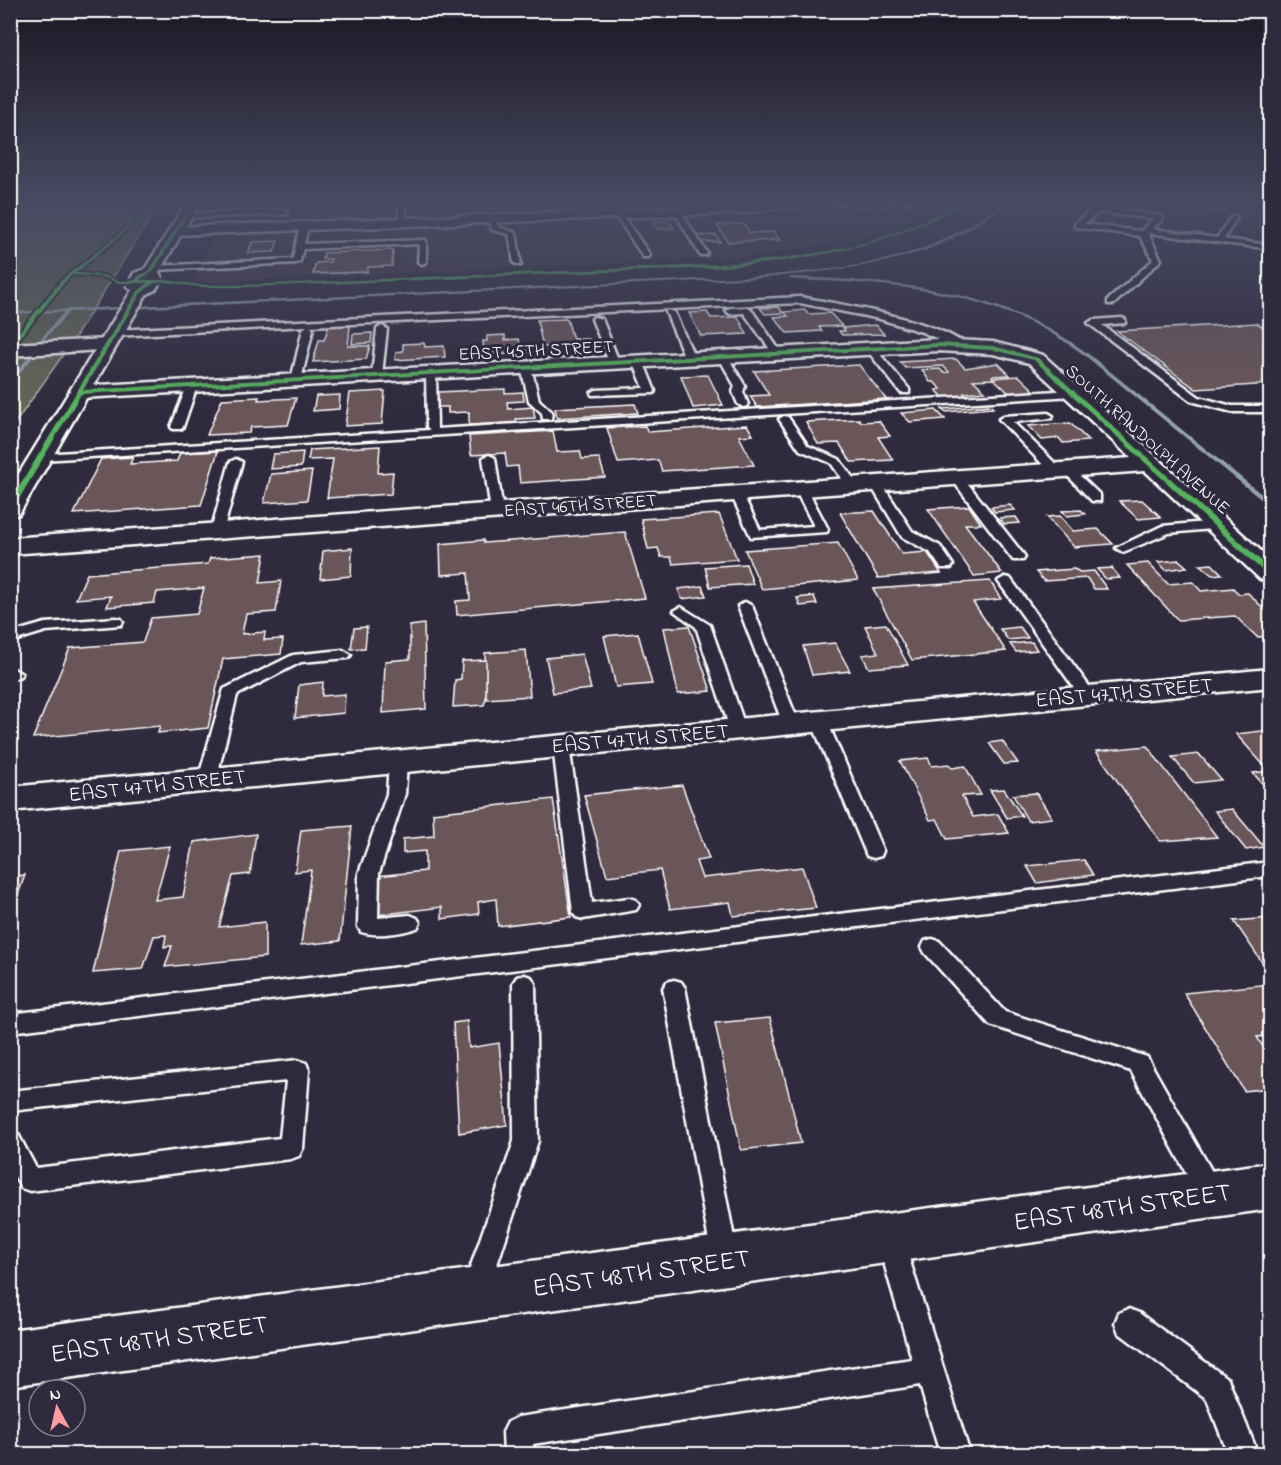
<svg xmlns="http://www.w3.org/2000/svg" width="1281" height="1465" font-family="'Indie Flower',sans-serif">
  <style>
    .built { fill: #413845 }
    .green { fill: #626557; stroke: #b0b2ab; stroke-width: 1.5 }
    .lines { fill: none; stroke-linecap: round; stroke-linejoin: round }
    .stream { fill: #95a3ae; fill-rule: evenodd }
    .building { fill: #6b5759; stroke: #fff; stroke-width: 1.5 }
    .lane-casing { stroke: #fff; stroke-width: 5 }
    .street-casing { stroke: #fff; stroke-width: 5 }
    .secondary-casing { stroke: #fff; stroke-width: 5 }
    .lane { fill: #2f2a3d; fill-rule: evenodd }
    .street { fill: #2f2a3d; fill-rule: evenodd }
    .secondary { fill: #2f2a3d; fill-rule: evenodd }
    .cycleway-casing { stroke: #2f2a3d; stroke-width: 4 }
    .cycleway { fill: #56b35d; fill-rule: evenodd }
    .labels { text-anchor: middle; stroke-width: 6; stroke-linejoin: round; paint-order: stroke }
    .far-street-label { font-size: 18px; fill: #fff; stroke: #2f2a3d }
    .street-label { font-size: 21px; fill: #fff; stroke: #2f2a3d }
    .near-street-label { font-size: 26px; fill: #fff; stroke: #2f2a3d }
  </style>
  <rect width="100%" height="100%" fill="#2f2a3d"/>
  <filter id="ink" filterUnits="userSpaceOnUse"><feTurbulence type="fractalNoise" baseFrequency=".0167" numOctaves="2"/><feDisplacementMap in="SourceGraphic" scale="12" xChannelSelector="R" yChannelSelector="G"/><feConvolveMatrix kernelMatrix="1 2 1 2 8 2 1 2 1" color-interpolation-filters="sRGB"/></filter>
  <g filter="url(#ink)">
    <path class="built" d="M230,201H942L906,223L878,232L848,240L756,256L192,283Z"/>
    <path class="green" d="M11,201H161L74,339L11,429Z"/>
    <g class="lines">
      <g class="stream">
        <path d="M1006,201H1010C985,221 956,239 926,250C874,268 817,272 762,278L69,312L40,344H38V342L64,312L10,314V312L762,276C819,270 881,267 935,243C960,232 983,216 1006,201Z"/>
        <path d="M790,277C898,281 1002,288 1091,356L1270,501V506L1268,505L1088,358C1019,305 942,289 857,283C834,281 811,281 789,279Z"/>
        <path d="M30,355L34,356L10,385V380Z"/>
      </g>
    </g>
    <g class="building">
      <path d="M265,201H335L263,203Z"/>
      <path d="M473,201H523L526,207L476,209Z"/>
      <path d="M571,201H600L602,205L573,206Z"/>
      <path d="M654,221H669L674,228L658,229Z"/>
      <path d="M744,224L750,233L774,232L780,240L728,242L717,225Z"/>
      <path d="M716,235L720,242H703L695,236Z"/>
      <path d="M278,241L274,252L248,253L252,242Z"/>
      <path d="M393,250L392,266L368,267L367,272L313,274L316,263L330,262L331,259H322L324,253Z"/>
      <path d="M779,307L783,313L765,314L760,308Z"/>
      <path d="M805,310L808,314L830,313L842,326L819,327L822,331L787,333L774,317L788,316L784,312Z"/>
      <path d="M707,312L711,318L738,317L747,334L701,336L689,313Z"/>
      <path d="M567,319L573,339H589L591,344L543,347L537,320Z"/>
      <path d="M1257,323L1270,331V384L1196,389L1117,331Z"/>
      <path d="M876,325L884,334L842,335L839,331H845L843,328Z"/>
      <path d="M329,326H350L348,346H370L366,359L313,362L319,340H324Z"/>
      <path d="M372,333L371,343L352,344L353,334Z"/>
      <path d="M505,335V340L519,339L521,350L538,349L539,352L494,355V351L512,349L484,351L483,341H487V336Z"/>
      <path d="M424,343L425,347L444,346L445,357L395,360L396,352L403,351V344Z"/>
      <path d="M956,359L965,368L998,363L1010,375L992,376L993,378L1019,376L1038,394L1011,395L994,379L973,380L985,391L964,393L968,397L944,398L936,390L941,389L934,382H930L922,370L940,369L944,373L949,372L943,366L905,368L900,362Z"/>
      <path d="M859,365L886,399L757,407L750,396L769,395L754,371Z"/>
      <path d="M708,375L723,405L693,408L681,376Z"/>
      <path d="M505,389V393L523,392L524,401L507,402L508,409L533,407L535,418L516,419L517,423L469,425V412L448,413V407H437V392Z"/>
      <path d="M385,391L382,424L345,426L350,393Z"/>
      <path d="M340,395L339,409L313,411L316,396Z"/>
      <path d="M259,397L258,400L296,398L288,425L251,427L249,433L207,435L222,399Z"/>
      <path d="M635,404L638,413L557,418L555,408Z"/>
      <path d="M990,405L993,408L945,412L942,409Z"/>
      <path d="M936,410L945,419L910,422L901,413Z"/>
      <path d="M859,419L861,422L879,421L890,436L878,437L893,460L851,462L839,443L818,444L806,422Z"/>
      <path d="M1070,423L1089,441L1063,443L1059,438L1042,440L1028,426Z"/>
      <path d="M747,425L753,435L739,436L754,465L662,471L658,460L618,463L607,428L645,426L648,432Z"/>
      <path d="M553,431L557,452L580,451L582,459L599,458L605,477L520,483L518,466L507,467L505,453L471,455L469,436Z"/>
      <path d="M380,446L378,473L393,472L391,494L327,498L333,459L308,460L310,450Z"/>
      <path d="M218,451L201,505L74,514L101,459L133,457L130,464L177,461L180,453Z"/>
      <path d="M303,452L301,467L270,469L273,454Z"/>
      <path d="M312,471L307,500L264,503L271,474Z"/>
      <path d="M1142,500L1161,517L1138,519L1119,501Z"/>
      <path d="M1010,505L1015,510L995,512L991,507Z"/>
      <path d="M969,506L981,524H965L1002,573L974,576L928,509Z"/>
      <path d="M1081,510L1085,514L1067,516L1062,511Z"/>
      <path d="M874,511L902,554L927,552L941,573L878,578L840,513Z"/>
      <path d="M719,514L737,559L673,564L671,557H661L658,548L648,549L641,519Z"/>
      <path d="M1060,516L1073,531L1098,529L1113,544L1074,547L1047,517Z"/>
      <path d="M1016,517L1020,523L1004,524L1000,518Z"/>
      <path d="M625,532L645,598L457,615L456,601L470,600L468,573L441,575L440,544L483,540L484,543Z"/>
      <path d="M838,543L858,580L762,589L745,550Z"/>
      <path d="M352,548L351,576L320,579L323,551Z"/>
      <path d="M265,554L260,583L281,581L276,612L246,614L242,634L265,632L264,640L283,639L281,654L223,659L208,728L158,733L160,726L33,738L70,648L143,642L151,618L197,614L204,588L157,592L154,603L107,607L111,596L76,599L87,574L208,564L210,558Z"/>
      <path d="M1179,560L1187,567L1166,570L1158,562Z"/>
      <path d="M1148,563L1168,584L1193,582L1201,591L1233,588L1239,594L1248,593L1270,615V636L1257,637L1235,616L1178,620L1127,565Z"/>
      <path d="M746,564L753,584L710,587L705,567Z"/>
      <path d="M1212,564L1222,574L1212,575L1200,565Z"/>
      <path d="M1112,568L1120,578L1106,579L1097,569Z"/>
      <path d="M1074,569L1080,572L1094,571L1107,589H1094L1087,578L1044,581L1036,572Z"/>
      <path d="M990,581L1001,599L973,602L1006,651L912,660L873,589Z"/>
      <path d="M702,586L706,596L682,599L678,589Z"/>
      <path d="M814,596L817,604L800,606L797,598Z"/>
      <path d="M424,624L426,709L383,713L385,661L410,659V626Z"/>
      <path d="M886,624L908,665L869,668L862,655L878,653L865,626Z"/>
      <path d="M689,626L711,691L678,694L664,628Z"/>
      <path d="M367,627L365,648L351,649L354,628Z"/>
      <path d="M1020,627L1028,638L1008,640L1000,629Z"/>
      <path d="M638,633L652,684L616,687L604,636Z"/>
      <path d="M1032,642L1037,650L1016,652L1010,644Z"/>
      <path d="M835,643L850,671L812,675L803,646Z"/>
      <path d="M526,650L530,696L486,699L485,653Z"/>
      <path d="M582,654L591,689L553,693L546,658Z"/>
      <path d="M486,660V699L484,705L453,707L455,680L461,679L462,661Z"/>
      <path d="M323,682L322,696L345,694L344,713L295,718L299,685Z"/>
      <path d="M1270,730V792L1253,773L1269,771L1236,734Z"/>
      <path d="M1002,741L1018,763L1004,764L989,743Z"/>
      <path d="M1147,746L1217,837L1160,841L1096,751Z"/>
      <path d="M1199,754L1221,780L1194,783L1172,757Z"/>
      <path d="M928,758L932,766L949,764L952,768L965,766L981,795L962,796L973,817L998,814L1009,833L947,839L937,819L930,820L900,761Z"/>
      <path d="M682,785L709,859L696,861L702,878L802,867L816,908L733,916L730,902L670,909L660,870L607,876L584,795Z"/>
      <path d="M1004,789L1022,816L1007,818L990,790Z"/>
      <path d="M1036,793L1052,818L1028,821L1013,795Z"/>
      <path d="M553,799L571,917L498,926L496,899L478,902L479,914L442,919V907L377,915V876L425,871V851L403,853V839L434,836L433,813Z"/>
      <path d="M1232,809L1264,847L1246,850L1215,811Z"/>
      <path d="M352,826L340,941L301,945L311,870L295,872L301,830Z"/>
      <path d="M256,834L250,874L233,876L219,927L265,922V957L165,967L172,946L164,947L166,935L154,936L143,969L93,973L121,851L170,846L155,900L183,897L194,842Z"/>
      <path d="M1084,860L1093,875L1037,883L1027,866Z"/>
      <path d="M25,875L10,917V877Z"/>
      <path d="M1270,918V974L1234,921Z"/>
      <path d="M1270,984V1036L1257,1037L1270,1058V1088L1244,1091L1184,993Z"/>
      <path d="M770,1018L801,1143L741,1150L715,1023Z"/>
      <path d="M467,1021L469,1048L499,1043L507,1125L459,1133L453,1023Z"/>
    </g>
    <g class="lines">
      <defs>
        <g id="lane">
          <path d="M400,201H406V222L402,224L398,222Z"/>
          <path d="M556,201H562L567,218L560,216Z"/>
          <path d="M700,201H706L712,212H706Z"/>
          <path d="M800,201H915L866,205L803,203Z"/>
          <path d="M1103,201H1110L1103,208L1162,216V220L1152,229L1217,238L1231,217H1237L1224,239L1270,245V249L1148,233L1161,260L1114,304H1108V300L1153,260L1140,236L1075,227V223ZM1099,212L1153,219L1141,231L1084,224Z"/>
          <path d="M1160,201H1178L1224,208L1220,210L1163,203Z"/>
          <path d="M285,210L288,214L185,218L181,216L185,214Z"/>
          <path d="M673,210H679L707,253L706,255H700Z"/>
          <path d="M614,212H620L650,255L649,257H643Z"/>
          <path d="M489,217H495L498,227L516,233L521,265L514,263L509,234L492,230Z"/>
          <path d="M304,224L308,226L304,244L426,240V262L422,264L418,262L419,244L303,249L300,261L296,263L154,270L150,268L154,266L293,259L300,226Z"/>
          <path d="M800,297C840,304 938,320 967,346L959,348L922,332L880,319L800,303L309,326L313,329L301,380L296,383L291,380L303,329L307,326L114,336L109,333L114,330Z"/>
          <path d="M747,307L750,308L780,351V355H774L744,313L730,314L726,311L730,308Z"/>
          <path d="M667,310L674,312L695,358L693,360L685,358L666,312Z"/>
          <path d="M594,317L602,319L619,362L617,364L609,362L592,319Z"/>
          <path d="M1122,318L1125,319V323L1102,325L1199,397L1232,406H1270V412H1232L1191,401L1088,323L1093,320Z"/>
          <path d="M382,326L387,329L382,375L377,378L372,375L377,329Z"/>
          <path d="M867,346H873L909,389V393H901L867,350Z"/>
          <path d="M720,354H726L745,386L743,392L748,404L747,406L743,407L738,404L733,392L735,386L718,356Z"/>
          <path d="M638,358L643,361L655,391L654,393L592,395L591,393L596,390L644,388L633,361Z"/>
          <path d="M526,364L531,367L539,400L552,412L551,419H543L542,413L529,401L521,367Z"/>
          <path d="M431,369L436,372L437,429L1073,390L1078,393L1073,396L42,460L36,457L42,454L430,430L427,427L426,372Z"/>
          <path d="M192,383L197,386L183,427L181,429H173L171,427L187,386Z"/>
          <path d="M1048,413L1053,416L1052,418L1013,422L1060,468L1062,471L1056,475L1052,474L999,419L1004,416Z"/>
          <path d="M784,416L788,417L808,446L839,459L859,486L857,489H849L831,463L800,450L779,419Z"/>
          <path d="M489,455L495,458L503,511L497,515L491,511L483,458Z"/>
          <path d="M236,459L242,462L223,531L222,534H212L211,531L230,462Z"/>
          <path d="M1068,466L1072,468L1100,495V501H1092L1064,472V468Z"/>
          <path d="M957,474L961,475L1023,554L1025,557L1023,560H1013L951,478Z"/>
          <path d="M876,480L880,481L912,531L940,546L953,565L951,568H941L930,552L902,537L870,484Z"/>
          <path d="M801,485L807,489L828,529L827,532L751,537L731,494L733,491H741L760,530L814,526L795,489Z"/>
          <path d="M1217,521L1222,522L1223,525L1222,528L1169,533L1123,552L1116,548L1162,526Z"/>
          <path d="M1005,577L1010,578L1094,693L1096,696L1094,699H1082L998,581Z"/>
          <path d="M745,602L752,606L799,724L797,728L791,729L783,724L738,606Z"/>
          <path d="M681,607L710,625L746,729L744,733H732L730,729L696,627L674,611Z"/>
          <path d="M116,618L121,619L123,622L121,625L46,631L10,642V633L45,623Z"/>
          <path d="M343,650L351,655L348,658L301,662L237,695L216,780L213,784H201L198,780L224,689L293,655Z"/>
          <path d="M14,669L22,674L19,677L10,680V670Z"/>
          <path d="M819,716L827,721L883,851L881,856L874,858L867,856L865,851L811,721Z"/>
          <path d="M561,741L567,742L569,746L592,903L629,898L636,900L639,905L636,910L583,919L576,917L573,912L553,746L555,742Z"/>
          <path d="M398,756L404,758L407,762L405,794L379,873L378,918L410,915L417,918L420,923L417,928C402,933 376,937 361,932L358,927L359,873L387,794L389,762L392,758Z"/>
          <path d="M1270,862V876L10,1032V1014Z"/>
          <path d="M932,939L939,941L1005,1012L1147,1057L1219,1184L1222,1192L1219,1200L1210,1204L1201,1200L1131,1071L990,1025L925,953L922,947L925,941Z"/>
          <path d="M524,975L531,977L535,983L538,1141L489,1289L485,1298L476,1302L467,1298L463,1289L514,1141L513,983L517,977Z"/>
          <path d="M674,980L681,982L685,988L738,1258L734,1267L725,1271L716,1267L712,1258L663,988L667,982Z"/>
          <path d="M298,1060L306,1063L309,1070L303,1148L299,1156L291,1159L30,1191L21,1188L10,1167V1131L18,1134L36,1168L280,1138L286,1081L10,1111V1091Z"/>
          <path d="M891,1229L900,1233L904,1242L970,1454H940L920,1385L533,1444L534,1454H504L503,1432L508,1422L518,1417L912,1359L878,1242L882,1233Z"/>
          <path d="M1129,1309L1139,1313L1228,1379L1258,1454H1228L1207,1399L1119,1333L1115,1323L1119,1313Z"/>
        </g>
        <g id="street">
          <path d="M773,201H810L803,205L742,213L176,235L169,231L176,227L742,205Z"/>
          <path d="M107,339L114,341L117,345L114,349L10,356V344Z"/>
          <path d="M938,339L993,342L1043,355L1270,559V581L1260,579L1145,471L10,554V538L1131,458L1029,363L993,354L938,351L81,398L74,396L71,392L74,388L81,386Z"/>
          <path d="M1270,669V687L10,811V787Z"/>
          <path d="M1270,1163V1209L10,1386V1330Z"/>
        </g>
        <path id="secondary" d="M187,201H201L159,272L162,278L156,289L146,295L22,509L19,514L10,516V488L132,290L127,286L134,273L145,269Z"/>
      </defs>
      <use href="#lane" class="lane-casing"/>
      <use href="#street" class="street-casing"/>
      <use href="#secondary" class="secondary-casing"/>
      <use href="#lane" class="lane"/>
      <use href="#street" class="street"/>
      <use href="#secondary" class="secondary"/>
      <defs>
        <path id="cycleway" d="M143,201H147L128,228L117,239L76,273L103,275L120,281L136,280L138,276L149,271L192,201H196L153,272L142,278L140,280H166L200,285H246C353,281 461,275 568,271C669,266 772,268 870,241C903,232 932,216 962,201H966C950,214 921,225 901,233C791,273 671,269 555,274C452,279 349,283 246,287H200L166,282L154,283L141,293L83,390L938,343L993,346L1038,358L1270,569V575H1267L1034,360L993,350L938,347L81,394L13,509L10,511V502L137,292L148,283H120L102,277L72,275L66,281L19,339L10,340V337H15L62,279L115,237L126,226Z"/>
      </defs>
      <use href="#cycleway" class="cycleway-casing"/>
      <use href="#cycleway" class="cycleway"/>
    </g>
  </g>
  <linearGradient id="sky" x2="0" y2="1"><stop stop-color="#1a1722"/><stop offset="0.5" stop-color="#474a62"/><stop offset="1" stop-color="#474a62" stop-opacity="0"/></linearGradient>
  <rect width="1281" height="406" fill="url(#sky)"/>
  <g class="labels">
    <g class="far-street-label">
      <text transform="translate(536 350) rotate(-3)" y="6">EAST 45TH STREET</text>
      <text transform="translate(1148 439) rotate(42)" y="6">SOUTH RANDOLPH AVENUE</text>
      <text transform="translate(580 505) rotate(-4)" y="6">EAST 46TH STREET</text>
    </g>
    <g class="street-label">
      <text transform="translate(1124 692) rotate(-5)" y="7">EAST 47TH STREET</text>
      <text transform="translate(640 738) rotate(-5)" y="7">EAST 47TH STREET</text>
      <text transform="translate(157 785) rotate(-6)" y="7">EAST 47TH STREET</text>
    </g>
    <g class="near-street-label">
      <text transform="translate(1122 1206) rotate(-8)" y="9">EAST 48TH STREET</text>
      <text transform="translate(641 1272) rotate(-8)" y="9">EAST 48TH STREET</text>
      <text transform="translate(159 1338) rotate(-8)" y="9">EAST 48TH STREET</text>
    </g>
  </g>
  <rect width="1281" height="1465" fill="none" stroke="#2f2a3d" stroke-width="36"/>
  <rect x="18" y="18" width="1245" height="1429" fill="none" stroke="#fff" stroke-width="2" filter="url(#ink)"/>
  <g transform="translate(57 1408) rotate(352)"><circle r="28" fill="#2f2a3d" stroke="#827f8b" stroke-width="1.5"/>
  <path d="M0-4.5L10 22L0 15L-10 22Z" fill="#ff9aa2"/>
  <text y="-9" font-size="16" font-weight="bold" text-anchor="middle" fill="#ffffff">N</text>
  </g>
</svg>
